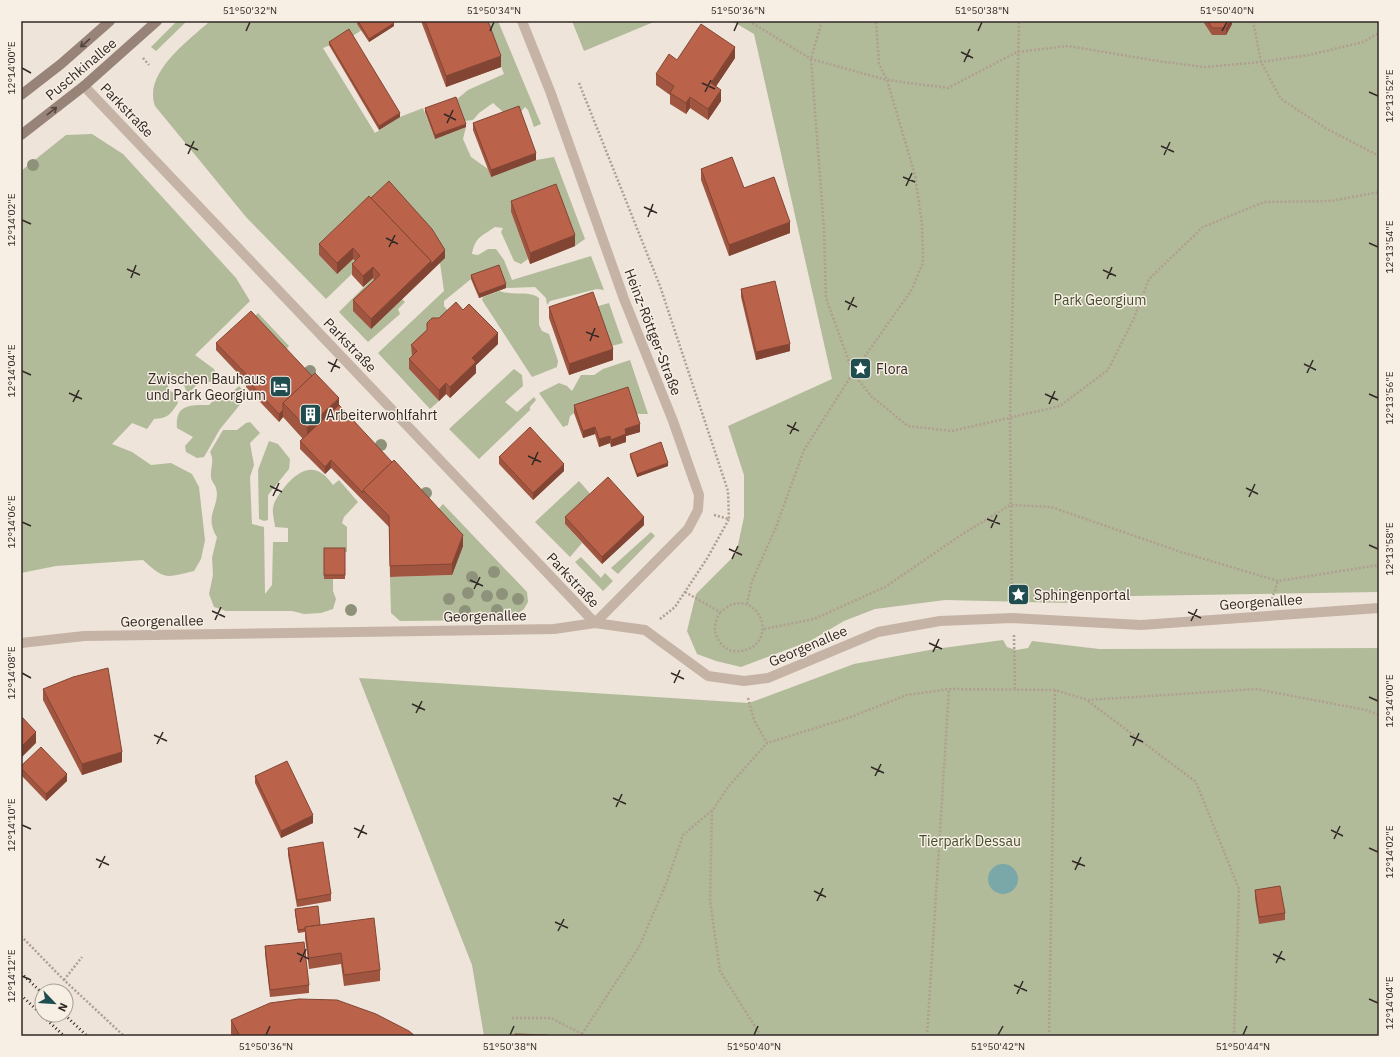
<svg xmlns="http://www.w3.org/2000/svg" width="1400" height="1057" font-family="'IBM Plex Sans',sans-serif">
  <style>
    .green { fill: #b1bb9a }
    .water { fill: #7aa7a8 }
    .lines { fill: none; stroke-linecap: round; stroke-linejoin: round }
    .path { stroke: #b09e90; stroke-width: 2.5; stroke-dasharray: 2 2; stroke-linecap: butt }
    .minor { stroke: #c5b3a6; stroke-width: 10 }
    .secondary { stroke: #988378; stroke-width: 10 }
    .rail { stroke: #322926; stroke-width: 3; stroke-dasharray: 1 3; stroke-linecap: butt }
    .tree { fill: #8f927a }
    .wall { fill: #a05540 }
    .shaded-wall { fill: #824534 }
    .building { fill: #ba634a; stroke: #824534 }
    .oneway { stroke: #51443f }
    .ticks { fill: none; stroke: #322926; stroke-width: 1.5 }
    .labels { text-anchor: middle; stroke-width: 3; stroke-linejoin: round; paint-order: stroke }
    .street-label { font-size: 14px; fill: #322926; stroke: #f7eee4 }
    .park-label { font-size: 14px; fill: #424e2c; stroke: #f7eee4 }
    .poi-label { font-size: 14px; fill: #322926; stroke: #f7eee4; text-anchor: start }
    .neatline { fill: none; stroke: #322926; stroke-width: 1.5 }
    .ticks-label { font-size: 10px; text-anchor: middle; fill: #322926 }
  </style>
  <rect width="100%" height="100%" fill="#eee4d9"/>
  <g class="green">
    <path d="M177,21H187L156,51L151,47Z"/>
    <path d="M210,21H356L362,30L351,37L323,48L375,133L400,117L423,108L435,139L466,127L463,139L471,157L488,169L491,177L536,160L554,157L585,239L575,246L556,195L511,212L528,259L521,264L514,261L501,232L503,228L495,227C482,236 475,237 472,254L478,255L488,249H496L504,260L512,280L591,256L604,290L597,289L550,301L547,305L546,298L535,287L506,288L499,268L471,279L444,301V306L452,316L409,369L439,401L430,409L378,353L444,291L440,263L445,258L319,255L337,274L353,259L360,266L326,299L246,217L155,106C143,73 188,41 210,21Z"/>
    <path d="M484,21H498L541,124L534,127L528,110L525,107L519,114L507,118L502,111L493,103L479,113L473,120L464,121L456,100L468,90L504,74Z"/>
    <path d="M572,21H656L584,51Z"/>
    <path d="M732,21H1379V592L1071,597L1067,603L945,600L875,609L844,621L810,641L741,667L716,661L697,654L687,631L696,594L736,554L744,517V475L728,426L832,379L754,34Z"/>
    <path d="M92,134L123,154L236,278L250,301L195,355L214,369L217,376L213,381L206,383L202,379L189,393H187L182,380L175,374L167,382L169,390L175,394L178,403C170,415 168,418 154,419L147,429L132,423L112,444L132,452L151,465L171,463L192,474L199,487L205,540L201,559L194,571C165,578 165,580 143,560L56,566L21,573V171L66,135Z"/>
    <path d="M373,278L380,285L370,329L402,299L405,302L398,309L400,314L368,342L339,312Z"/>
    <path d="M499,291C513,296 529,290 539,298V325L542,331L549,334L558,361L557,367L532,377L482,300L483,297Z"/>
    <path d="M609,303L623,343L608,347L595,307Z"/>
    <path d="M258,313L289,346L283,353L252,319Z"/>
    <path d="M630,360L648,414L574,413L570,416L568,425L563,427L539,393L559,383L567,386L572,391L581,375H594L603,369Z"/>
    <path d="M514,369L522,375L523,386L505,402L517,412L534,397L536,400L530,407V410L479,459L449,429Z"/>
    <path d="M239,386L248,395L220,429L204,457L197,458L186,452L185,446L193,437L177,428C175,404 190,405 209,405L217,397L225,399Z"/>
    <path d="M250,422L260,433L250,443L254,465L250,477L252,524L264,527L265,594L272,585L273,542H288V528L275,527C275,522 272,514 273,508C274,500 282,490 287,484C304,466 318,464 333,485L339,480L358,502L344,517L342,523L347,527V552L324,551V579H333V591L336,599L333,609L321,613L304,614L292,611H226L214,607L209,594L213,575L212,558L217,537C203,515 221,506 216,488C215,484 211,481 211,477C210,468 215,461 210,452L223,430H237L246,423Z"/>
    <path d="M269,441L278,444L290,459L289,469L268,495V520L264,521L259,519L258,470Z"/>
    <path d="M579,481L594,498L565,524L582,543L570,557L535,522Z"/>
    <path d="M443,504L527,592L528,602L524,609L508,620L400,621L391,613L390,577L452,575L434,514Z"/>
    <path d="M651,532L655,536L618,574L611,568Z"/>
    <path d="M581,557L601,578L605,573L613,581L603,591L575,562Z"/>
    <path d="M1003,640L1007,647L1016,650L1028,648L1032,641L1099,649L1379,648V1036H484L472,965L359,678L749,703L854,664L935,649Z"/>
  </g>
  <circle class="water" cx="1003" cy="879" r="15"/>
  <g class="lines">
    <g class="path">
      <path d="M749,21L811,59L887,80L948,88L1017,52L1068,46L1164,62L1205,67L1261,62L1309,55L1363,42L1379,33"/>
      <path d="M822,21L811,59L824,229L826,298L853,373L871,396L908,426L952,431L1060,406L1108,370L1134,318L1149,279L1203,227L1264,202L1331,201L1379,192"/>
      <path d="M1253,21L1261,62L1281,99L1327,129L1379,156"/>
      <path d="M143,58L149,65"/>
      <path d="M579,83L660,286L728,491L729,519"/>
      <path d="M685,592L720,612C724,610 729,605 733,604C767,596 777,653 734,651C724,651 714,637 715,627C715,622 718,616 720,612"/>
      <path d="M1272,599L1278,581"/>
      <path d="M1012,600L1010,418L1019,21"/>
      <path d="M747,604L752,581L776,527L804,450L853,373L911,291L923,263L922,224L915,175L887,80L879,64L876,21"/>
      <path d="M660,619L675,607L708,557L729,519L714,515"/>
      <path d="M764,629L814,619L885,587L961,535L1010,505L1051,507L1181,552L1278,581L1379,565"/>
      <path d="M1014,635L1015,691"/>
      <path d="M748,698L754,720L767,743"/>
      <path d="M1088,701L1196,782L1239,889L1234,1036"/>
      <path d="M21,936L64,980L124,1036"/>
      <path d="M64,980L82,957"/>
      <path d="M512,1018H551L586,1036"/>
      <path d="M582,1034L639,947L666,884L683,835L711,811"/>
      <path d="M761,1036L720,971L710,901L712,811L728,787L767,743L848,718L907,695L949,689L1055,690L1088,700L1256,689L1366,710L1379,715"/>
      <path d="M927,1036L949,689"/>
      <path d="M1049,1036L1055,690"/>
      <path d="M1056,1036H1082"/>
    </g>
    <g class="minor">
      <path d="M522,21L550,91L624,299L673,421L699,495L698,510L688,529L595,623"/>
      <path d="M84,86L595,623"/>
      <path d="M21,643L84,636L554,629L595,623L645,630L708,676L744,681L768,678L878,632L940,621L1012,618L1141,625L1379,608"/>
    </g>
    <g class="secondary">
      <path d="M21,95L61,64L110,21"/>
      <path d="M21,135L84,86L157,21"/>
    </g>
    <g class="rail">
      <path d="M21,973L42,993"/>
      <path d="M21,995L64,1036"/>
      <path d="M65,1015L87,1036"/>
    </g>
  </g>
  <g class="tree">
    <circle cx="33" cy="165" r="6"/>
    <circle cx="310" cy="371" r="6"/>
    <circle cx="381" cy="445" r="6"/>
    <circle cx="426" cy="493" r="6"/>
    <circle cx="494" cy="572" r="6"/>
    <circle cx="472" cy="577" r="6"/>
    <circle cx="468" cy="593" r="6"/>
    <circle cx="502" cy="594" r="6"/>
    <circle cx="487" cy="596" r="6"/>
    <circle cx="449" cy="599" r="6"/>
    <circle cx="518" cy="599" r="6"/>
    <circle cx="351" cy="610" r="6"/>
    <circle cx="497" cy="610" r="6"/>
    <circle cx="465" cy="611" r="6"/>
  </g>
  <g class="wall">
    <path d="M357,21H394L393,22L394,26L369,42L357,24Z"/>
    <path d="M421,21H488L501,67L446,87Z"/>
    <path d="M1204,21H1232V24L1226,35H1212L1204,23Z"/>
    <path d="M329,42L400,117L379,130L329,45Z"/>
    <path d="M735,58L716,86L721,101L708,120L690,108L686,114L670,104V95L656,85V74Z"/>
    <path d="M425,108L466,127L435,139L425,112Z"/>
    <path d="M473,123L536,160L491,177L473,130Z"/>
    <path d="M701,169L790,233L729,256L701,180Z"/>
    <path d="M511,201L575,246L530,264L511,212Z"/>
    <path d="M319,244L445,258L371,329L353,311V300L374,280L373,278L363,287L352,275V264L355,261L353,259L337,274L319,255Z"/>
    <path d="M471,275L506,288L479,298L471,279Z"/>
    <path d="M741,289L790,351L756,360L741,297Z"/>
    <path d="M549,307L613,360L569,375L549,318Z"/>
    <path d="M463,310L498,344L476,365V373L450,398L446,394L439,401L409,369V359L412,356L411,345L439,318Z"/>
    <path d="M216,343L339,405L463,546L452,575L390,577L389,527L331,468L325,474L300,449V441L303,439L283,417L279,422L246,387V382L216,350Z"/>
    <path d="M574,405L640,432L626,436V442L611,447L610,443L599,447L595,434L583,438L574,413Z"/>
    <path d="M630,454L668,466L637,477L630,457Z"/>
    <path d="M499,457L564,471L533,500L499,464Z"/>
    <path d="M565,517L644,525L602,564L565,524Z"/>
    <rect x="324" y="548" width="21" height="31"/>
    <path d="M43,689L122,762L82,775L43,700Z"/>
    <path d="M21,766L67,781L46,801L21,775Z"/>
    <path d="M255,776L313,823L281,838L255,783Z"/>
    <path d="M288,848L331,894V901L297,907L288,855Z"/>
    <path d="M1255,890L1285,913V920L1259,924L1255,898Z"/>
    <path d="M295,909L320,925L380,970V981L344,986L341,964L309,969L305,938V932L298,933L295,913Z"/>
    <path d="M265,946L309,985V993L270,997L265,954Z"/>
    <path d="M231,1020L415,1036H232L231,1034Z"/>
  </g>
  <g class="shaded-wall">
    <path d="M1230,21H1232V24L1226,35V28Z"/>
    <path d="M394,23V26L369,42V39Z"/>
    <path d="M735,47V58L711,94V83Z"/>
    <path d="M501,56V67L446,87V76Z"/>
    <path d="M721,90V101L708,120V109Z"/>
    <path d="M690,97V108L686,114V103Z"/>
    <path d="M400,113V117L379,130V126Z"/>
    <path d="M466,124V127L435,139V135Z"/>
    <path d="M536,153V160L491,177V170Z"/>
    <path d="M790,222V233L729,256V245Z"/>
    <path d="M575,235V246L530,264V253Z"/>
    <path d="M353,248V259L337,274V263Z"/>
    <path d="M445,250V258L371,329V319L431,261Z"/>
    <path d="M373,267V278L363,287V276Z"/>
    <path d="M506,284V288L479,298V294Z"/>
    <path d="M498,333V344L476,365V373L450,398V387L472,358Z"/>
    <path d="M790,344V351L756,360V352Z"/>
    <path d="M613,349V360L569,375V364Z"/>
    <path d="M446,383V394L439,401V390Z"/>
    <path d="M339,398V412L307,442V428Z"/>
    <path d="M283,410V417L279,422V414Z"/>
    <path d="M640,424V432L626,436V442L611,447V440L625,429Z"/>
    <path d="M595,427V434L583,438V431Z"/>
    <path d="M610,436V443L599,447V439Z"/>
    <path d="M331,460V468L325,474V467Z"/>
    <path d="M668,463V466L637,477V474Z"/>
    <path d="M564,464V471L533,500V493Z"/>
    <path d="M644,517V525L602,564V557Z"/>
    <path d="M463,535V546L452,575V564Z"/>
    <path d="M36,732V743L21,758V747Z"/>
    <path d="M122,752V762L82,775V764Z"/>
    <path d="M67,774V781L46,801V794Z"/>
    <path d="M313,815V823L281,838V831Z"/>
  </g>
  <g class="building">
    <path d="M358,21H393L394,23L369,39Z"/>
    <path d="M425,21H488L501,56L446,76Z"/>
    <path d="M1208,21H1230L1226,28H1212Z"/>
    <path d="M701,24L735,47L711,83L721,90L708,109L690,97L686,103L670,93L674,86L656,74L669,54L677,60Z"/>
    <path d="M349,29L400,113L379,126L329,42Z"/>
    <path d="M456,97L466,124L435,135L425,108Z"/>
    <path d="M519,106L536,153L491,170L473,123Z"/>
    <path d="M732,157L744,188L774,177L790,222L729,245L701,169Z"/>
    <path d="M389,181L432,229L445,250L431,264V261L371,198Z"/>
    <path d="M556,184L575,235L530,253L511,201Z"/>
    <path d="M369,196L431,261L371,319L353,300L380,275L373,267L363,276L352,264L360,256L353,248L337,263L319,244Z"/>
    <path d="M499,265L506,284L479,294L471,275Z"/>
    <path d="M775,281L790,344L756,352L741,289Z"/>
    <path d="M593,292L613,349L569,364L549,307Z"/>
    <path d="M456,302L463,310L469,304L498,333L472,358L476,362L450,387L446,383L439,390L409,359L417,351L411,345L427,330V323L432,318H439Z"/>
    <path d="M251,311L312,376L283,403V410L279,414L246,379L249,377L216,343Z"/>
    <path d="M315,373L339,398L307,428L283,403Z"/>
    <path d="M628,387L640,424L625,429L626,434L611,440L610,436L599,439L595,427L583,431L574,405Z"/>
    <path d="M339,405L392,462L363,490V493L331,460L325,467L300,441Z"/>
    <path d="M530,427L564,464L533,493L499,457Z"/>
    <path d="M661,442L668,463L637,474L630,454Z"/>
    <path d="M394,460L463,535L452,564L390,566L389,516L363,490Z"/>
    <path d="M608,477L644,517L602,557L565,517Z"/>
    <rect x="324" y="548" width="21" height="27"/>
    <path d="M108,668L122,752L82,764L43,689L73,677Z"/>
    <path d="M21,716L36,732L21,747Z"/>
    <path d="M41,747L67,774L46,794L21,768V766Z"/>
    <path d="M287,761L313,815L281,831L255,776Z"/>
    <path d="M323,842L331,894L297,900L288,848Z"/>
    <path d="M1280,886L1285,913L1259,917L1255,890Z"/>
    <path d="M318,906L320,925L305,927V929L298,930L295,909Z"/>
    <path d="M374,918L380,970L344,975L341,953L309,958L305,927Z"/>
    <path d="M304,942L309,985L270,990L265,946Z"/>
    <path d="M299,999L337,1000L376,1014L409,1031L415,1036H240L231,1020L270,1003Z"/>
    <path d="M515,1034L548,1035L547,1036H515Z"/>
  </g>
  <defs><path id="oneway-shaft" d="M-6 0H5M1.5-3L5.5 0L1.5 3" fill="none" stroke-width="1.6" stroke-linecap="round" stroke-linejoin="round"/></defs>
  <g class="oneway">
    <use href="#oneway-shaft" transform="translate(85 43) rotate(139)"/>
    <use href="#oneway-shaft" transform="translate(52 111) rotate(-38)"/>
  </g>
  <path class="ticks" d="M246,31L250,22M490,31L494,22M734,31L738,22M978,31L982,22M1222,31L1227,22M961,52L973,58M964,62L970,49M22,68L31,73M702,83L715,89M705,92L711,80M1369,92L1378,96M444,114L456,120M447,123L453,110M185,144L198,150M1161,146L1174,152M188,154L194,141M1164,155L1170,142M903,177L915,182M906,186L912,173M644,207L657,213M648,217L653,204M22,220L31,224M386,238L398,244M1369,243L1378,247M389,247L395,235M127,269L140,275M1103,270L1116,276M131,278L136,265M1107,279L1112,267M845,301L857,307M848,310L854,297M586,332L599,337M590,341L595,328M328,362L340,368M1304,364L1316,370M22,371L31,375M331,372L337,359M1307,373L1313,360M69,393L82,399M1045,394L1058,400M1369,394L1378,398M73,402L79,390M1049,404L1055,391M787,425L799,431M790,434L796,422M528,456L541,462M532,465L538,452M270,486L282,492M1246,488L1258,494M273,496L279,483M1249,497L1255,484M987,519L1000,524M22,522L31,526M991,528L997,515M1369,545L1378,549M729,549L742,555M732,559L738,546M470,580L483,586M474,589L480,577M212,611L225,617M1188,612L1201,618M215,620L221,607M1191,621L1197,609M929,643L942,649M933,652L939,639M22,673L31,678M671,673L684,679M674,683L680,670M1369,697L1378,701M412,704L425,710M416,713L422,701M154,735L167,741M1130,736L1143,742M157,744L163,732M1133,746L1139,733M871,767L884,773M875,776L881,764M613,798L626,804M616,807L622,794M22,825L31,829M354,828L367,834M1331,830L1343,836M358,838L364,825M1334,839L1340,826M1369,848L1378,852M96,859L109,865M1072,861L1085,866M99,868L105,856M1075,870L1081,857M814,891L826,897M817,901L823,888M555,922L568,928M558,931L564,919M297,953L309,959M1273,954L1285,960M300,962L306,949M1276,963L1282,951M22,976L31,980M1014,985L1027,991M1017,994L1023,981M1369,999L1378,1003M266,1035L270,1026M510,1035L514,1026M754,1035L758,1026M998,1035L1003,1026M1243,1035L1247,1026"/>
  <defs>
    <symbol id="sight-square" viewBox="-11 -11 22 22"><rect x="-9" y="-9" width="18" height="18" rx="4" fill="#204d4f" stroke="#f7eee4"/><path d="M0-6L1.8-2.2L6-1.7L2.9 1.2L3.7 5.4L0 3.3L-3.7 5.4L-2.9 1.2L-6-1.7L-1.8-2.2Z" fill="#fff"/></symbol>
    <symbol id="hotel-square" viewBox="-11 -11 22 22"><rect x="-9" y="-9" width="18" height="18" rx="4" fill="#204d4f" stroke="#f7eee4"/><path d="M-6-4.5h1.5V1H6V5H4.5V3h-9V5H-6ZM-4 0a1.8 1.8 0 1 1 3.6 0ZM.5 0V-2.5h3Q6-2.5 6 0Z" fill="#fff"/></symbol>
    <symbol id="building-square" viewBox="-11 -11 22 22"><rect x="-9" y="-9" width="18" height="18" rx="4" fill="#204d4f" stroke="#f7eee4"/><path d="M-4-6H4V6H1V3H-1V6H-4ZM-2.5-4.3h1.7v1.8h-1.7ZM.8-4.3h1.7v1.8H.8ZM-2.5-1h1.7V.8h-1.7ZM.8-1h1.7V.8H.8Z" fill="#fff"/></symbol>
  </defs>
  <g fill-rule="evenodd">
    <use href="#sight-square" x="848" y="356" width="25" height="25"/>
    <use href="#hotel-square" x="268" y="374" width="25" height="25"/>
    <use href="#building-square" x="298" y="402" width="25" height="25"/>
    <use href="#sight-square" x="1006" y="582" width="25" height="25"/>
  </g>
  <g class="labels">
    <g class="street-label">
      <text transform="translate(81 69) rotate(-40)" y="5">Puschkinallee</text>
      <text transform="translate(127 110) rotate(46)" y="5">Parkstraße</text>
      <text transform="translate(653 332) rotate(69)" y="5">Heinz-Röttger-Straße</text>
      <text transform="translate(350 345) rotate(46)" y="5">Parkstraße</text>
      <text transform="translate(573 580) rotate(47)" y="5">Parkstraße</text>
      <text transform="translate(1261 602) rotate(-4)" y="5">Georgenallee</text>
      <text transform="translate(485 616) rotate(-1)" y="5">Georgenallee</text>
      <text transform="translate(162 621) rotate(-1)" y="5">Georgenallee</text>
      <text transform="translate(808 646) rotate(-23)" y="5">Georgenallee</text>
    </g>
    <g class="park-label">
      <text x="1100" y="305">Park Georgium</text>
      <text x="970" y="846">Tierpark Dessau</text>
    </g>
    <g class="poi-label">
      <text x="876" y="374">Flora</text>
      <text x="266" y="384" text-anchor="end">Zwischen Bauhaus<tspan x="266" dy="16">und Park Georgium</tspan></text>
      <text x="326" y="420">Arbeiterwohlfahrt</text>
      <text x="1034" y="600">Sphingenportal</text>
    </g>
  </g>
  <rect width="1400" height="1057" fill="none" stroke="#f7eee4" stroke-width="44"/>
  <g transform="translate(54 1003) rotate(115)"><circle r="19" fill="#f7eee4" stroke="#a89f98"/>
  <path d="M0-3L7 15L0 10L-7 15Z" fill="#204d4f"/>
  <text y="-6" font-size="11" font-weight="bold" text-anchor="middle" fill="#322926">N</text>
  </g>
  <rect x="22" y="22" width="1356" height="1013" class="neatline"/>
  <g class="ticks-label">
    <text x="250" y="14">51°50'32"N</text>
    <text x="494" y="14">51°50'34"N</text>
    <text x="738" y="14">51°50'36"N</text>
    <text x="982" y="14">51°50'38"N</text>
    <text x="1227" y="14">51°50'40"N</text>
    <text transform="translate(11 68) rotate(-90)" y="4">12°14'00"E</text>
    <text transform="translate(1389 96) rotate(-90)" y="4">12°13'52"E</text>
    <text transform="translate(11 220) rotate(-90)" y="4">12°14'02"E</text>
    <text transform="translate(1389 247) rotate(-90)" y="4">12°13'54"E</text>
    <text transform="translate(11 371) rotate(-90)" y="4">12°14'04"E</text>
    <text transform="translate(1389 398) rotate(-90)" y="4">12°13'56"E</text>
    <text transform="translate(11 522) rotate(-90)" y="4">12°14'06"E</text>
    <text transform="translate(1389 549) rotate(-90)" y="4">12°13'58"E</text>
    <text transform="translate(11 673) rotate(-90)" y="4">12°14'08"E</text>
    <text transform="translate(1389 701) rotate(-90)" y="4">12°14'00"E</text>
    <text transform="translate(11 825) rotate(-90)" y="4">12°14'10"E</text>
    <text transform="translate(1389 852) rotate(-90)" y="4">12°14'02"E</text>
    <text transform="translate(11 976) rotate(-90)" y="4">12°14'12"E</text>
    <text transform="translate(1389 1003) rotate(-90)" y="4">12°14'04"E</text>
    <text x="266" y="1050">51°50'36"N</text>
    <text x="510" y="1050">51°50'38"N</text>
    <text x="754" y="1050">51°50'40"N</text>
    <text x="998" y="1050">51°50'42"N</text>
    <text x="1243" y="1050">51°50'44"N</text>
  </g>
</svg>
